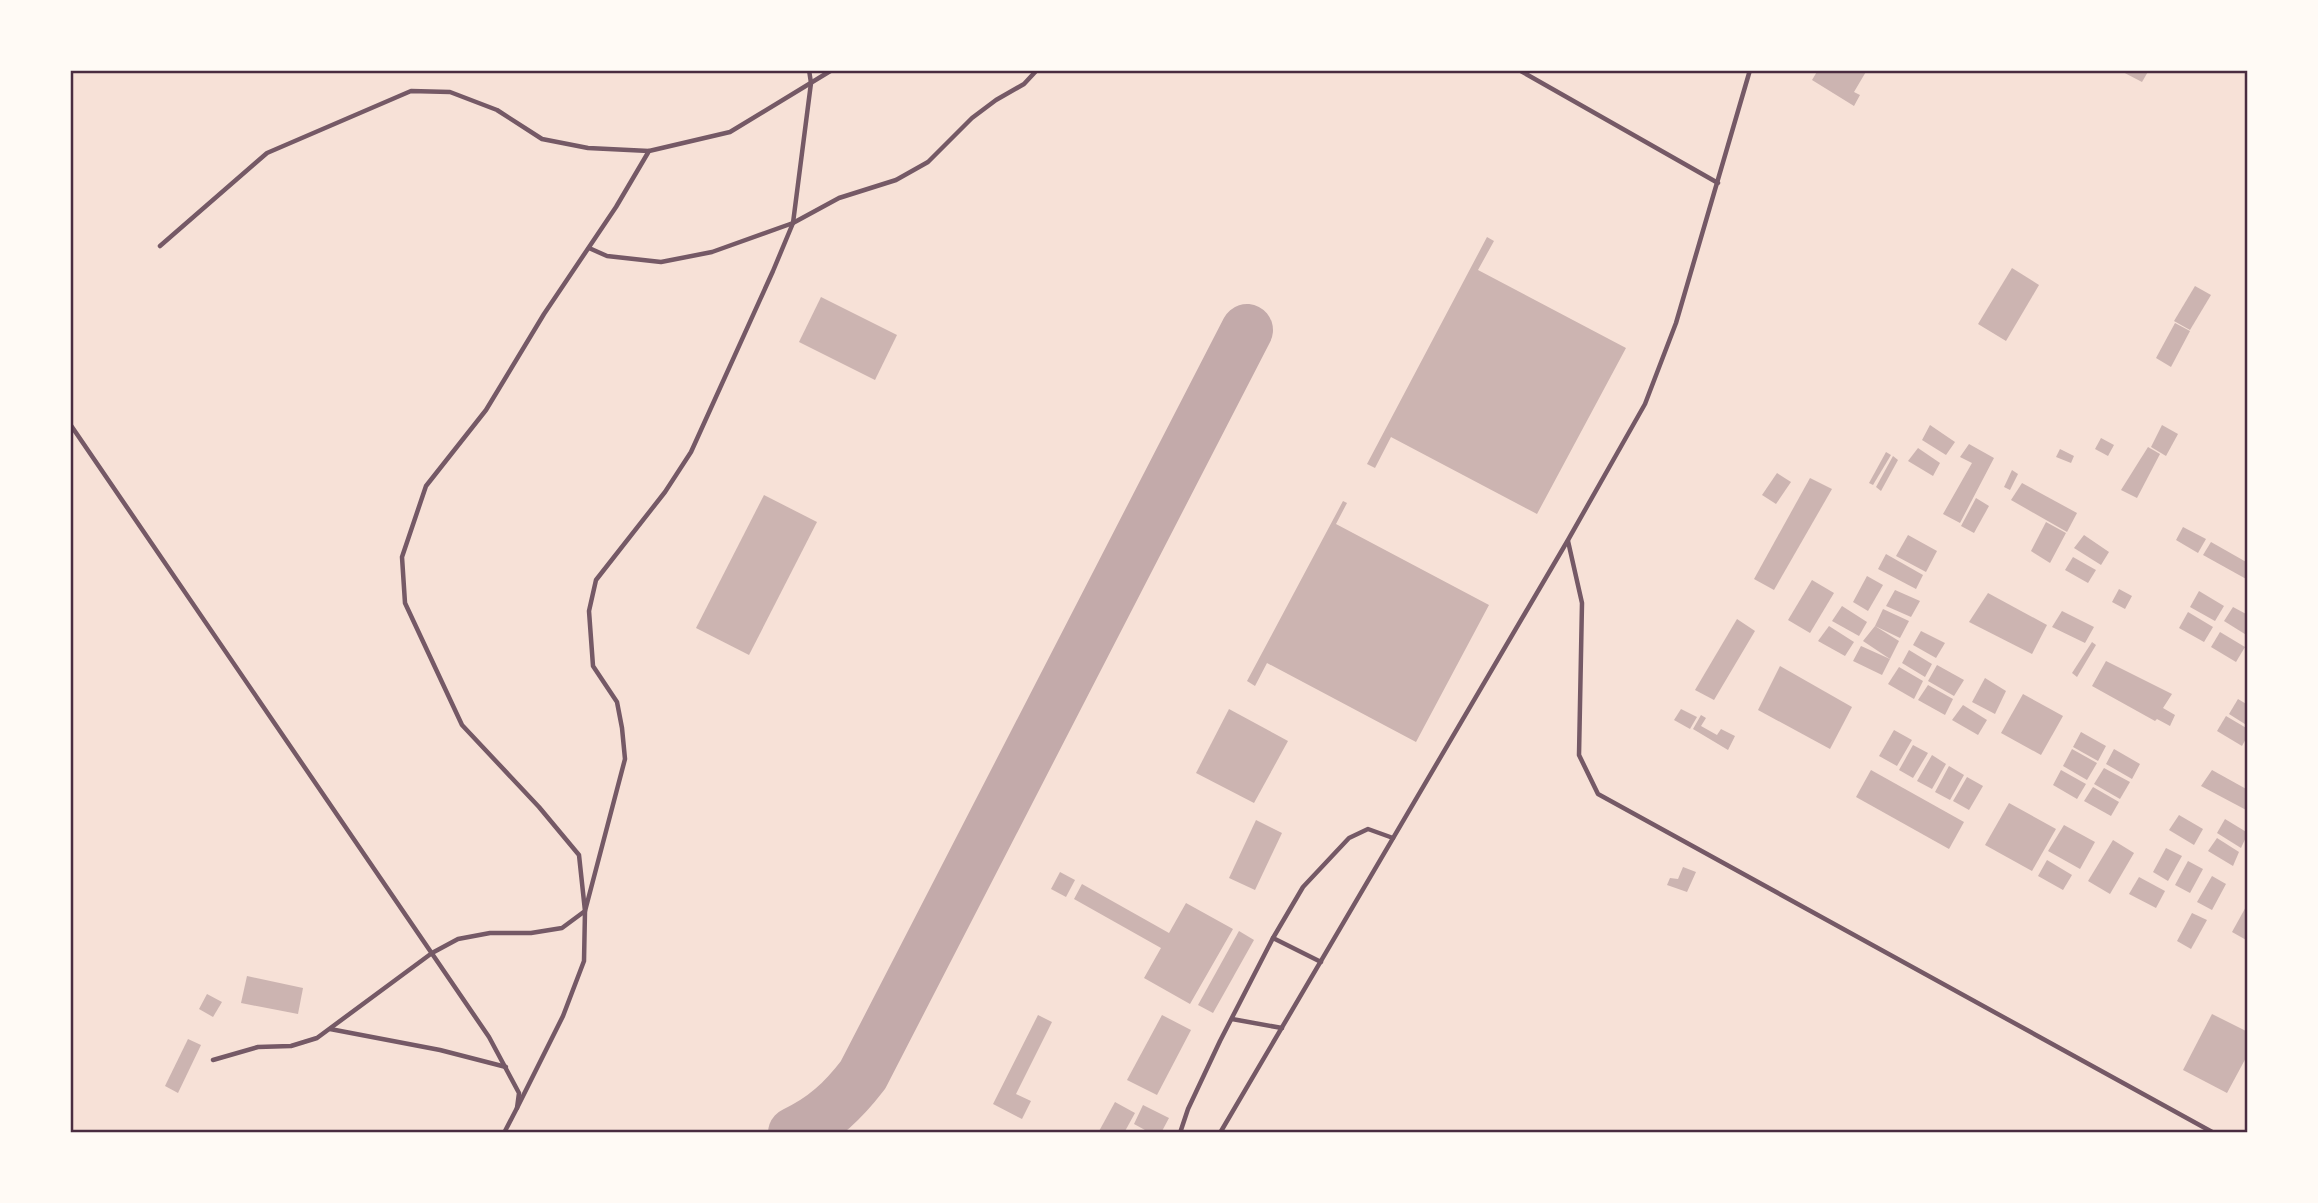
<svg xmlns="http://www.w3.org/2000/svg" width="2318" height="1203" font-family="'Space Grotesk',sans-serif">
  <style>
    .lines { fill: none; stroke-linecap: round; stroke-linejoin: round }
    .taxiway { stroke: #c3aaaa; stroke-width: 52 }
    .building { fill: #ccb4b1 }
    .service { stroke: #755966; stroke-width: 4.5 }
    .neatline { fill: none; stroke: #4a2c40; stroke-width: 2.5 }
  </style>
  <rect width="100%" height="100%" fill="#f7e1d7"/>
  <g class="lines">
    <path class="taxiway" d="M794,1133C824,1119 843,1101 863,1075L1247,330"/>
  </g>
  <g class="building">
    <path d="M1818,70H1867L1854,92L1860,95L1854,106L1812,80Z"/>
    <path d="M2119,70H2149L2142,82Z"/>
    <path d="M1487,237L1494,241L1478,270L1626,348L1537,514L1391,437L1375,468L1367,464Z"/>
    <path d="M2012,268L2039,285L2006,341L1978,324Z"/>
    <path d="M2195,286L2211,295L2190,330L2174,321Z"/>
    <path d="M821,297L897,335L875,380L799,342Z"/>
    <path d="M2175,323L2190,331L2171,367L2156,358Z"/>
    <path d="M1930,425L1955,442L1946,455L1922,440Z"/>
    <path d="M2162,425L2178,434L2166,456L2151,447Z"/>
    <path d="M2101,438L2114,445L2108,456L2095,449Z"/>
    <path d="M1969,444L1994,458L1960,523L1943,514L1972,463L1960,457Z"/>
    <path d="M2148,447L2160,454L2137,498L2121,490Z"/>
    <path d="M1918,448L1940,463L1933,476L1908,461Z"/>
    <path d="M2060,449L2074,456L2071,463L2056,457Z"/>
    <path d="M1886,452L1891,455L1873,485L1869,483Z"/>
    <path d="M1893,456L1898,460L1881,491L1876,487Z"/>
    <path d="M2012,470L2018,474L2010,490L2004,487Z"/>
    <path d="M1777,473L1791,482L1776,504L1762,495Z"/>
    <path d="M1810,478L1832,489L1774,590L1754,579Z"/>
    <path d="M2022,483L2077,513L2067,532L2011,500Z"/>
    <path d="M764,495L817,522L749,655L696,628Z"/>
    <path d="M1976,498L1989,506L1974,533L1961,526Z"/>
    <path d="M1343,501L1347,503L1336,524L1489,605L1416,742L1267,663L1255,686L1247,681Z"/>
    <path d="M2046,522L2066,533L2050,563L2031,551Z"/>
    <path d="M2183,527L2206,539L2198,553L2176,540Z"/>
    <path d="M1908,535L1937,551L1926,572L1896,556Z"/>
    <path d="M2084,535L2109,552L2101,565L2074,548Z"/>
    <path d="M2211,542L2248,563V580L2203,555Z"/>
    <path d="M1886,554L1923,575L1916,589L1878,569Z"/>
    <path d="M2073,557L2096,570L2088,583L2065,570Z"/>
    <path d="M1867,576L1883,585L1868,611L1853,602Z"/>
    <path d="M1812,580L1834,593L1810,633L1788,620Z"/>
    <path d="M2119,589L2132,596L2125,609L2112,602Z"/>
    <path d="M1895,590L1920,601L1911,617L1886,606Z"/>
    <path d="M2199,591L2224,606L2215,621L2190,607Z"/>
    <path d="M1988,593L2047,625L2032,654L1969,622Z"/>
    <path d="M1842,606L1867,622L1859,636L1832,621Z"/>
    <path d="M2233,607L2248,615V636L2224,621Z"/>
    <path d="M1883,609L1909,621L1900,638L1875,626L1899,641L1890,659L1863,641L1875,626Z"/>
    <path d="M2062,611L2094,627L2085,643L2052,627Z"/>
    <path d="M2188,612L2213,627L2204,642L2179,628Z"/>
    <path d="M1737,619L1755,631L1714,700L1695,690Z"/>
    <path d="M1829,626L1854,642L1845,656L1818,641Z"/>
    <path d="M1921,631L1945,643L1936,658L1913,645Z"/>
    <path d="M2220,632L2245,647L2236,662L2211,647Z"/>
    <path d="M2092,642L2096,645L2077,677L2072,673Z"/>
    <path d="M1861,646L1890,659L1882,675L1853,661Z"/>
    <path d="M1909,650L1932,664L1925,677L1902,663Z"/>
    <path d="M2106,661L2172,694L2163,708L2175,715L2170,726L2157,719L2155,721L2092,686Z"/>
    <path d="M1937,665L1964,680L1954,696L1928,681Z"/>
    <path d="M1780,666L1852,707L1830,749L1758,710Z"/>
    <path d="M1899,667L1923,681L1914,699L1888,684Z"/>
    <path d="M1985,678L2006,691L1995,714L1972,702Z"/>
    <path d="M1928,685L1953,699L1945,715L1918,700Z"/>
    <path d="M2023,694L2063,716L2041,755L2001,733Z"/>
    <path d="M2238,699L2248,705V726L2229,714Z"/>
    <path d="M1963,705L1987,720L1978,735L1952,720Z"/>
    <path d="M1229,709L1288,741L1254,803L1196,773Z"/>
    <path d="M1681,709L1697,717L1690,729L1674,720Z"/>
    <path d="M1701,715L1706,718L1701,726L1717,735L1721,729L1735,736L1728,750L1693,729Z"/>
    <path d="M2226,716L2248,729V735L2242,746L2217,731Z"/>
    <path d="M1894,730L1912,740L1897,766L1879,756Z"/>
    <path d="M2081,732L2106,746L2098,761L2073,747Z"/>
    <path d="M1913,745L1928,753L1913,778L1899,770Z"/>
    <path d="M2072,749L2097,763L2087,780L2063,766Z"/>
    <path d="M2114,749L2140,764L2132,779L2106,764Z"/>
    <path d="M1932,755L1946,764L1932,789L1917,781Z"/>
    <path d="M1949,766L1964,775L1950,800L1935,792Z"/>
    <path d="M2104,768L2130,782L2120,799L2094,784Z"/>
    <path d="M1871,770L1964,822L1949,849L1856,797Z"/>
    <path d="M2061,770L2086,784L2077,799L2053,785Z"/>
    <path d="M2212,770L2248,790V811L2201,786Z"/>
    <path d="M1967,777L1983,786L1969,810L1953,801Z"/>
    <path d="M2093,787L2119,802L2111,816L2084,801Z"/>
    <path d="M2009,803L2056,829L2032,871L1985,845Z"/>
    <path d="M2179,815L2203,829L2194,845L2169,830Z"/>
    <path d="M2225,819L2248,833L2241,848L2217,833Z"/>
    <path d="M1256,820L1282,833L1255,890L1229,878Z"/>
    <path d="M2064,825L2095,842L2080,869L2048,851Z"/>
    <path d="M2217,838L2239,852L2233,866L2208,851Z"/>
    <path d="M2113,840L2134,853L2110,894L2088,881Z"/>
    <path d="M2166,848L2182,856L2168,881L2153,872Z"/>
    <path d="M2047,860L2072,875L2063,890L2038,876Z"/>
    <path d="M2188,861L2203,869L2190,893L2175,885Z"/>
    <path d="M1683,867L1696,872L1687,892L1667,885L1670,878L1678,879Z"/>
    <path d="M1060,872L1075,880L1066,897L1051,889Z"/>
    <path d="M2212,876L2226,884L2212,910L2197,902Z"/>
    <path d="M2139,877L2165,891L2156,908L2129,894Z"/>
    <path d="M1082,884L1169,933L1186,903L1233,929L1190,1004L1144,978L1161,948L1074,899Z"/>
    <path d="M2248,903V941L2232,932Z"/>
    <path d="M2192,913L2207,920L2191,949L2177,941Z"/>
    <path d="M1239,931L1254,940L1213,1013L1198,1005Z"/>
    <path d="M247,976L303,988L298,1014L241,1003Z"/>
    <path d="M207,994L222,1002L213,1017L199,1009Z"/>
    <path d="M2212,1014L2248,1032V1054L2227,1093L2183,1070Z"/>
    <path d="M1038,1015L1052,1022L1016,1094L1031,1101L1022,1119L993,1104Z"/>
    <path d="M1162,1015L1191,1030L1157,1095L1127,1080Z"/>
    <path d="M188,1039L201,1045L178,1093L165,1086Z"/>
    <path d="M1115,1102L1135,1113L1124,1133H1098Z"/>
    <path d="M1143,1105L1169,1118L1161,1133H1143L1145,1130L1134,1124Z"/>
  </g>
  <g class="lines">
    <g class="service">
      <path d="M1519,70L1718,183"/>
      <path d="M160,246L267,153L411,91L450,92L497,110L542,139L588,148L649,151"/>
      <path d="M589,248L607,256L661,262L712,252L793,223L839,198L896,180L928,162L972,118L996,100L1024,84L1037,70"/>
      <path d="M70,424L489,1037L519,1093L517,1108L504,1133"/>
      <path d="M1568,541L1582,603L1579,755L1598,794L2214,1133"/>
      <path d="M1273,938L1321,962"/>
      <path d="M1232,1019L1282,1028"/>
      <path d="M330,1029L440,1050L506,1067"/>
      <path d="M213,1060L258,1047L291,1046L317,1038L432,953L458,939L490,933H531L562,928L585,911L625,759L622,728L617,702L593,666L589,611L596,580L665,492L691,452L773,271L793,223L811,83L809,70"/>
      <path d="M517,1108L563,1016L584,961L585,911L579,855L539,807L462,725L405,603L402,557L426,486L486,410L544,314L616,207L649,151L730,132L832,70"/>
      <path d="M1180,1133L1188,1109L1220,1041L1273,938L1303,887L1349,838L1368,829L1393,838"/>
      <path d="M1220,1133L1568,540L1645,404L1676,323L1750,70"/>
    </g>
  </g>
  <rect width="2318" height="1203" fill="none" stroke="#fffaf5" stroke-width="144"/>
  <rect x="72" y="72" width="2174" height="1059" class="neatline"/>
</svg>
